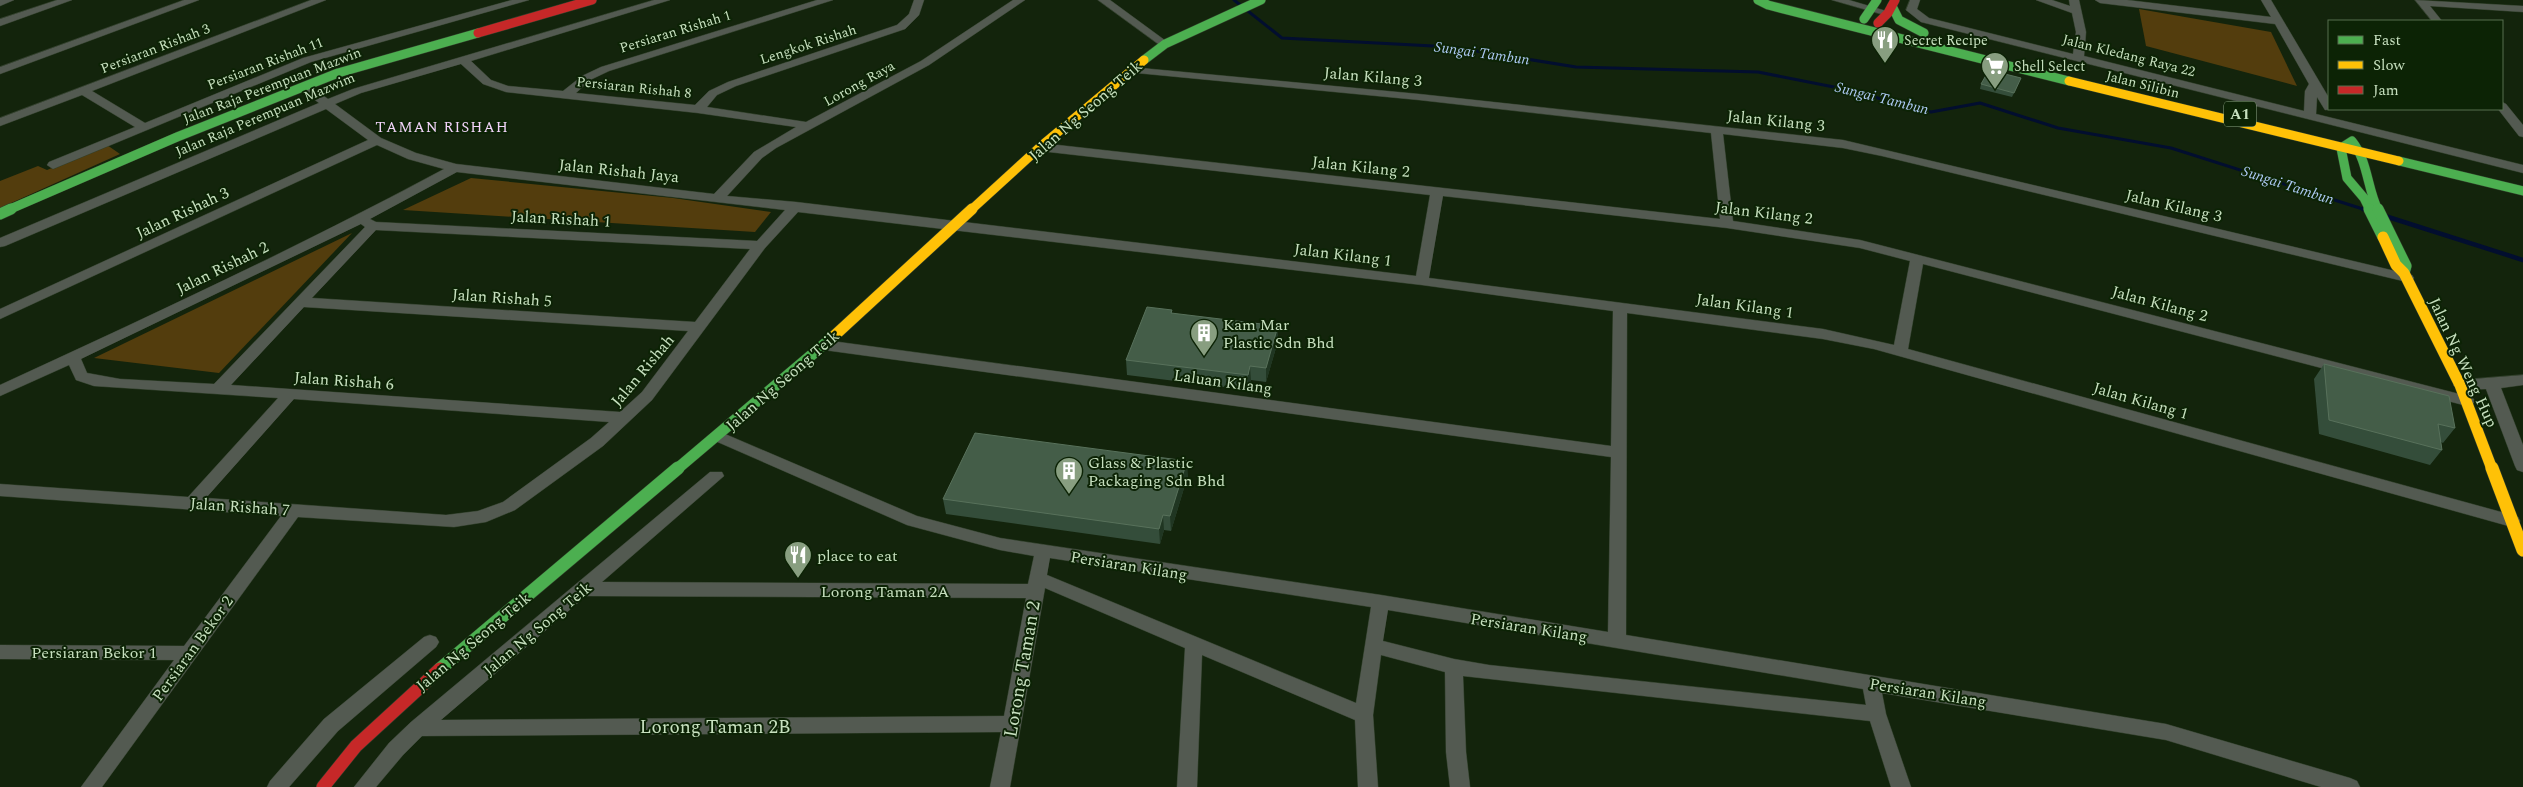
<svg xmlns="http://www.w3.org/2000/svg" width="2523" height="787" font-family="Spectral,serif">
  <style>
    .green { fill: #533d0d }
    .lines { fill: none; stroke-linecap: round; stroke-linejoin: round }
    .stream-far1 { stroke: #020e2f; stroke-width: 3 }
    .stream { stroke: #020e2f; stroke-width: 4.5 }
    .street-casing { stroke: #31402b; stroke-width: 1 }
    .fast-far2-casing { stroke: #31402b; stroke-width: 10 }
    .fast-far1-casing { stroke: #31402b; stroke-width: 12 }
    .fast-casing { stroke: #31402b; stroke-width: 14 }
    .slow-far2-casing { stroke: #31402b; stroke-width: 10 }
    .slow-far1-casing { stroke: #31402b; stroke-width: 12 }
    .slow-casing { stroke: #31402b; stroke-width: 14 }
    .jam-far1-casing { stroke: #31402b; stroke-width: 10 }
    .jam-casing { stroke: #31402b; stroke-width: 14 }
    .street { fill: #535a51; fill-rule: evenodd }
    .fast-far2 { stroke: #4caf50; stroke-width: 9 }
    .fast-far1 { stroke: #4caf50; stroke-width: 11 }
    .fast { stroke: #4caf50; stroke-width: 13 }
    .slow-far2 { stroke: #ffc107; stroke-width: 9 }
    .slow-far1 { stroke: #ffc107; stroke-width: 11 }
    .slow { stroke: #ffc107; stroke-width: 13 }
    .jam-far1 { stroke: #c62828; stroke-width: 9 }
    .jam { stroke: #c62828; stroke-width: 13 }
    .wall { fill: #344d3a }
    .shaded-wall { fill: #203622 }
    .building { fill: #445d48; stroke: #58715b }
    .labels { text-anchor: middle; stroke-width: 4; stroke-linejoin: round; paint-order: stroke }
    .far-street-label { font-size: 14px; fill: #c7e0bf; stroke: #0c2305 }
    .far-poi-label { font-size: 14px; fill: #c7e0bf; stroke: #0c2305; text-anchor: start }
    .far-water-label { font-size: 15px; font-style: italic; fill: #adc9f3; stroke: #0c2305 }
    .shield { fill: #0c2305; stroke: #8fa787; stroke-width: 1 }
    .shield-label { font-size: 15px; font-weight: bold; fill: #c7e0bf }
    .far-neighbourhood-label { font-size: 15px; letter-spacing: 1px; fill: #f2d4fa; stroke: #0c2305 }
    .street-label { font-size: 16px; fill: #c7e0bf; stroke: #0c2305 }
    .poi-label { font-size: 16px; fill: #c7e0bf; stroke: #0c2305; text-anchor: start }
    .near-street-label { font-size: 19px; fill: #c7e0bf; stroke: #0c2305 }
  </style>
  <rect width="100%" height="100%" fill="#13240c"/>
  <g class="green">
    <path d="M2139,9L2271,32L2297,86L2146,46Z"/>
    <path d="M107,145L120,154L0,208V181L38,166L47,170Z"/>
    <path d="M471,178L673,198L771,212L755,232L403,210Z"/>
    <path d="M352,233L219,373L94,358Z"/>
  </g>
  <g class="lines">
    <path class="stream-far1" d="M1234,0L1282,38L1452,47L1576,67L1758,72L1844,89L1931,112L1980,103L2058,128L2171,148L2366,210"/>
    <g class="stream">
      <path d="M2363,209L2366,210"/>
      <path d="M2385,216L2523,260"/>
    </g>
    <defs>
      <g id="street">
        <path d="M0,0H14L0,6Z"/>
        <path d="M57,0H72L0,26V19Z"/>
        <path d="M184,0H199L0,74V67Z"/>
        <path d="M311,0H326L92,91L145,123L303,58L512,0H529L311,62L53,169L47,165L49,162L135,127L82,95L0,126V118Z"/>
        <path d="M654,0H670L471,61L491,80L508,86L563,91L582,76L601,67L817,0H833L609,71L590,80L576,93L695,105L709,91L728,82L897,25L909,14L914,0H924L919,15L905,29L736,86L717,95L707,107L806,122L921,61L1013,0H1025L929,65L776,148L762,158L727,196L796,202L1416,276L1430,195L1040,151L1034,147L1040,143L1720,219L1711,133L1419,100L1126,72V68L1130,67L1419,94L1843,140L2412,275L2414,278L2412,281L2407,282L1882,156L1843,148L1723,134L1733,221L1860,240L2467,396L2472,397L2475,401L2472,405L2467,406L1923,264L1908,349L2512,515L2518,517L2520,521L2518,525L2512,527L1874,349L1823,339L1627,313L1626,635L2166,724L2350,778L2357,781L2360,787H2321L2166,740L1882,693L1886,714L1911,787H1891L1870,721L1463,676L1466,752L1470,787H1450L1446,752L1445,672L1381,655L1373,715L1378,787H1358L1355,720L1202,655L1197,787H1177L1185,648L1045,588L1010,787H990L1001,732L422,736L403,755L376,787H354L389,743L411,722L710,472H722L724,476L602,582L1028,584L1034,556L1000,550L907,525L713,440L710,436L713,432L718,431L917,516L1000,538L1381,595L1608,632L1611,457L824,350L817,345L824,340L1611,446L1613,311L1422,285L798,212L765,248L652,400L603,446L515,510L486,522L454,527L298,517L102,787H81L174,660L0,659V645L184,646L281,516L0,496V484L188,497L278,398L94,386L76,380L69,365L0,396V385C150,316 299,247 444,169L408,159L377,145L0,319V309L368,140L326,109L5,246L0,247V238L319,103L299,88V84H307L328,99L353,89ZM461,64L483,84L506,92L698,113L796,127L754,152L714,194L456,164L416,153L381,138L335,104L361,93ZM457,172L785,210L757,241L376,222L370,219ZM1443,196L1727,228L1860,248L1910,261L1894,345L1823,329L1429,278ZM361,224L365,227L214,384L120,379L87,373L81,359ZM376,230L750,249L695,322L312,298ZM304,307L688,331L642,392L620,412L231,385ZM294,399L609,422L591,438L503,502L478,511L446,515L206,498ZM1050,558L1371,607L1356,703L1047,575ZM586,596L1026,598L1004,716L441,720ZM1388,610L1863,689L1866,705L1489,665L1454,659L1383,641Z"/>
        <path d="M1098,0H1110L1170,44L1169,46H1161Z"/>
        <path d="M1832,0H1849L1893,13L1888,16Z"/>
        <path d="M1910,0H1920L1917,9L1929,18L2073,54L2076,32L2072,13L2036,0H2052L2070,6L2069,0H2079L2086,32L2084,56L2304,111L2305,91L2309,84L2275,24L2100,3L2095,0H2127L2271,17L2261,0H2271L2329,98V109H2334L2325,110L2317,97L2316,114L2523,165V173L1921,22L1906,10Z"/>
        <path d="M2415,0L2523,6V12L2430,6L2442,21H2432Z"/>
        <path d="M2502,102L2506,104L2523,125V137L2519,136L2498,109H2502Z"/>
        <path d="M2523,375V385L2501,388L2523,445V472L2517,470L2515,466L2486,389L2460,390L2453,385L2460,380Z"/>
        <path d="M430,635L436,637L439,642L436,647L338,731L289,787H267L270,781L324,719L424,637Z"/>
      </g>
      <g id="fast-far2">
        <path d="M1758,0L1768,5L2069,81"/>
        <path d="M1892,6L1899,20L1924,33"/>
        <path d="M1864,19L1877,0"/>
        <path d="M1144,60L1165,44L1261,0"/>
        <path d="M2399,161L2523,191"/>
        <path d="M8,210L177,137L338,73L478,33"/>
        <path d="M2370,210L2364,198L2347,178L2341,148L2352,141C2368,161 2367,188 2378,210"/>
      </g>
      <g id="fast-far1">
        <path d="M2369,209L2383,237"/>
        <path d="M2378,209L2406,266L2404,273"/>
        <path d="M0,214L11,209"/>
        <path d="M677,469L834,336"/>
      </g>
      <path id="fast" d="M440,669L678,468"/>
      <g id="slow-far2">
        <path d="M2069,81L2399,161"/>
        <path d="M971,210L1040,147L1144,60"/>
      </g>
      <g id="slow-far1">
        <path d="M2383,237L2396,265L2404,273L2460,385L2492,469"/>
        <path d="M834,336L972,209"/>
      </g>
      <path id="slow" d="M2492,468L2523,550"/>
      <g id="jam-far1">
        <path d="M1878,23L1888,13L1895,0"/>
        <path d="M478,33L592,0"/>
      </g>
      <path id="jam" d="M323,787L356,746L440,669"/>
    </defs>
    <use href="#street" class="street-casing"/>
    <use href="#fast-far2" class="fast-far2-casing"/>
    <use href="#fast-far1" class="fast-far1-casing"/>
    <use href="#fast" class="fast-casing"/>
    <use href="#slow-far2" class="slow-far2-casing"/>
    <use href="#slow-far1" class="slow-far1-casing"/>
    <use href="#slow" class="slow-casing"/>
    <use href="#jam-far1" class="jam-far1-casing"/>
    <use href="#jam" class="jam-casing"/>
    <use href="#street" class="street"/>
    <use href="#fast-far2" class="fast-far2"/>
    <use href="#fast-far1" class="fast-far1"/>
    <use href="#fast" class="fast"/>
    <use href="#slow-far2" class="slow-far2"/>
    <use href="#slow-far1" class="slow-far1"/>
    <use href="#slow" class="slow"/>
    <use href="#jam-far1" class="jam-far1"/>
    <use href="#jam" class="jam"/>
  </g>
  <g class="wall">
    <path d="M2021,78L2012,97L1980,89L1981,84Z"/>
    <path d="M1172,310V314L1278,341L1266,382L1251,380L1248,390L1127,375L1126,360Z"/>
    <path d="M2324,364L2455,428L2443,443L2441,442L2442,450L2430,465L2319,434L2314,379Z"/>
    <path d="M1188,475L1171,531L1164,530L1160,544L946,514L943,499Z"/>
  </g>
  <g class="shaded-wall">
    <path d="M1278,326V341L1266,382V368Z"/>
    <path d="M1250,366L1251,380L1248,390V375Z"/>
    <path d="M1187,461L1188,475L1171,531L1170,516Z"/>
    <path d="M1163,515L1164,530L1160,544L1159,529Z"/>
  </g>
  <g class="building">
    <path d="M1989,70L2021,78L2014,93L1981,84Z"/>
    <path d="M1147,307L1172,310L1171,313L1278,326L1266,368L1250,366L1248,375L1126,360Z"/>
    <path d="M2324,364L2449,396L2455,428L2438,424L2442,450L2329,420Z"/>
    <path d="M975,433L1187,461L1170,516L1163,515L1159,529L943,499Z"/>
  </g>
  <defs>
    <symbol id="restaurant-pin" viewBox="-11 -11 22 30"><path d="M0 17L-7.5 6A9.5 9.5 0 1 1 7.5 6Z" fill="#889e80" stroke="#0c2305"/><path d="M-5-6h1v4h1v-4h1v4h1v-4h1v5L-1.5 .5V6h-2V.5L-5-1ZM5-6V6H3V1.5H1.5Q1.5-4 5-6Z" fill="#fff"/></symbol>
    <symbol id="supermarket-pin" viewBox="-11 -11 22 30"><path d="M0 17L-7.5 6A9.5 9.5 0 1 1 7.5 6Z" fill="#889e80" stroke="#0c2305"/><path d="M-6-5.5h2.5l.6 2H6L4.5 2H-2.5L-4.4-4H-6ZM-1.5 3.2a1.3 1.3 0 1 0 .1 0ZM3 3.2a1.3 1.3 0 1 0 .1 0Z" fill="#fff"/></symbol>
    <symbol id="building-pin" viewBox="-11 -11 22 30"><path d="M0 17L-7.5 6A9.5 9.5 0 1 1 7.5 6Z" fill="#889e80" stroke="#0c2305"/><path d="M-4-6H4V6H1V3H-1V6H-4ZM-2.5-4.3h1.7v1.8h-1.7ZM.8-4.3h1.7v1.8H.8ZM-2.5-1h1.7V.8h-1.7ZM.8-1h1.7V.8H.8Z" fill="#fff"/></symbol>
  </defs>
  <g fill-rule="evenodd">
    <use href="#restaurant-pin" x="1869" y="24" width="32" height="43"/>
    <use href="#supermarket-pin" x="1979" y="50" width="32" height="43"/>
    <use href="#building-pin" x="1188" y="317" width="32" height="43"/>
    <use href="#building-pin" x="1053" y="455" width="32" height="43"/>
    <use href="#restaurant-pin" x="782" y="539" width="32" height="43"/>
  </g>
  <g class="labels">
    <g class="far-street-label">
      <text transform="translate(675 31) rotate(-17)" y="5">Persiaran Rishah 1</text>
      <text transform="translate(808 44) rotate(-18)" y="5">Lengkok Rishah</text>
      <text transform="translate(155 48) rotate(-21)" y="5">Persiaran Rishah 3</text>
      <text transform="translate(2129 55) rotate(14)" y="5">Jalan Kledang Raya 22</text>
      <text transform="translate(265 63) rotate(-21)" y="5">Persiaran Rishah 11</text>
      <text transform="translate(859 83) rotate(-29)" y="5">Lorong Raya</text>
      <text transform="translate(2143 84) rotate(14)" y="5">Jalan Silibin</text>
      <text transform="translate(272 85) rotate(-21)" y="5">Jalan Raja Perempuan Mazwin</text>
      <text transform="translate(634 87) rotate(6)" y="5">Persiaran Rishah 8</text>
      <text transform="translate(265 114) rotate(-23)" y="5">Jalan Raja Perempuan Mazwim</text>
    </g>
    <g class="far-poi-label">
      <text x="1904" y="45">Secret Recipe</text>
      <text x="2014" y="71">Shell Select</text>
    </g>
    <g class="far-water-label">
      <text transform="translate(1482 53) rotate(8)" y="5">Sungai Tambun</text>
      <text transform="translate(1882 98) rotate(14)" y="5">Sungai Tambun</text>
      <text transform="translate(2288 185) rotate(18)" y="5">Sungai Tambun</text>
    </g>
    <rect class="shield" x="2224" y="101.5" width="32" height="25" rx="4"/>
    <g class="shield-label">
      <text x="2240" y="119">A1</text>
    </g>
    <g class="far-neighbourhood-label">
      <text x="442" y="132">TAMAN RISHAH</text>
    </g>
    <g class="street-label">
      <text transform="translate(1373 76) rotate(5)" y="6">Jalan Kilang 3</text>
      <text transform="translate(1085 110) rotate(-41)" y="6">Jalan Ng Seong Teik</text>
      <text transform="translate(1776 120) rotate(6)" y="6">Jalan Kilang 3</text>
      <text transform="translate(1361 166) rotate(6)" y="6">Jalan Kilang 2</text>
      <text transform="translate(619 170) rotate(6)" y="6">Jalan Rishah Jaya</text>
      <text transform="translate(2174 205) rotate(13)" y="6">Jalan Kilang 3</text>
      <text transform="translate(182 212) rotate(-25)" y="6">Jalan Rishah 3</text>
      <text transform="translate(1764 212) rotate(7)" y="6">Jalan Kilang 2</text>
      <text transform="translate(561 218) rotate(3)" y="6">Jalan Rishah 1</text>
      <text transform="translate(1343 254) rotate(7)" y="6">Jalan Kilang 1</text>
      <text transform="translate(222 267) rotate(-26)" y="6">Jalan Rishah 2</text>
      <text transform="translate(502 297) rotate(4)" y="6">Jalan Rishah 5</text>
      <text transform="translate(2160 303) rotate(15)" y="6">Jalan Kilang 2</text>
      <text transform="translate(1745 305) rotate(8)" y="6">Jalan Kilang 1</text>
      <text transform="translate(2464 362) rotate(65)" y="6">Jalan Ng Weng Hup</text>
      <text transform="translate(642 370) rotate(-50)" y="6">Jalan Rishah</text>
      <text transform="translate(344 380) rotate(4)" y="6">Jalan Rishah 6</text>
      <text transform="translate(782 380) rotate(-41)" y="6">Jalan Ng Seong Teik</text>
      <text transform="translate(1223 381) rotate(8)" y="6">Laluan Kilang</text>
      <text transform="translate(2141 400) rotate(16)" y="6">Jalan Kilang 1</text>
      <text transform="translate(240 506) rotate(4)" y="6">Jalan Rishah 7</text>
      <text transform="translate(1129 565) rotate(9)" y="6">Persiaran Kilang</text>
      <text x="885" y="597">Lorong Taman 2A</text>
      <text transform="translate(1529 627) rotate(9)" y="6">Persiaran Kilang</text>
      <text transform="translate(537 628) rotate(-40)" y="6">Jalan Ng Song Teik</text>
      <text transform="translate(473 641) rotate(-40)" y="6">Jalan Ng Seong Teik</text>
      <text transform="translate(192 648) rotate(-54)" y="6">Persiaran Bekor 2</text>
      <text x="94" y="658">Persiaran Bekor 1</text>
      <text transform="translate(1928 692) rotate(9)" y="6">Persiaran Kilang</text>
    </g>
    <g class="poi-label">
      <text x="1223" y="330">Kam Mar<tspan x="1223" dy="18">Plastic Sdn Bhd</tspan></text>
      <text x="1088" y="468">Glass &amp; Plastic<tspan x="1088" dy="18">Packaging Sdn Bhd</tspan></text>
      <text x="817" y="561">place to eat</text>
    </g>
    <g class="near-street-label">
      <text transform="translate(1021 669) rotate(-80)" y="7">Lorong Taman 2</text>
      <text x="715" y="733">Lorong Taman 2B</text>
    </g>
  </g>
  <rect x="2328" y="20" width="175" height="90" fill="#0c2305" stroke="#576f4f"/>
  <rect x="2338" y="36" width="25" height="8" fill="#4caf50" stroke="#576f4f"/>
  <text x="2373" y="45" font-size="15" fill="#c7e0bf">Fast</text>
  <rect x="2338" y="61" width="25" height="8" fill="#ffc107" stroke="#576f4f"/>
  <text x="2373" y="70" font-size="15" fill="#c7e0bf">Slow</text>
  <rect x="2338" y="86" width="25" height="8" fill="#c62828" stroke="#576f4f"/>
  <text x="2373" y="95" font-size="15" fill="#c7e0bf">Jam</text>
</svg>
